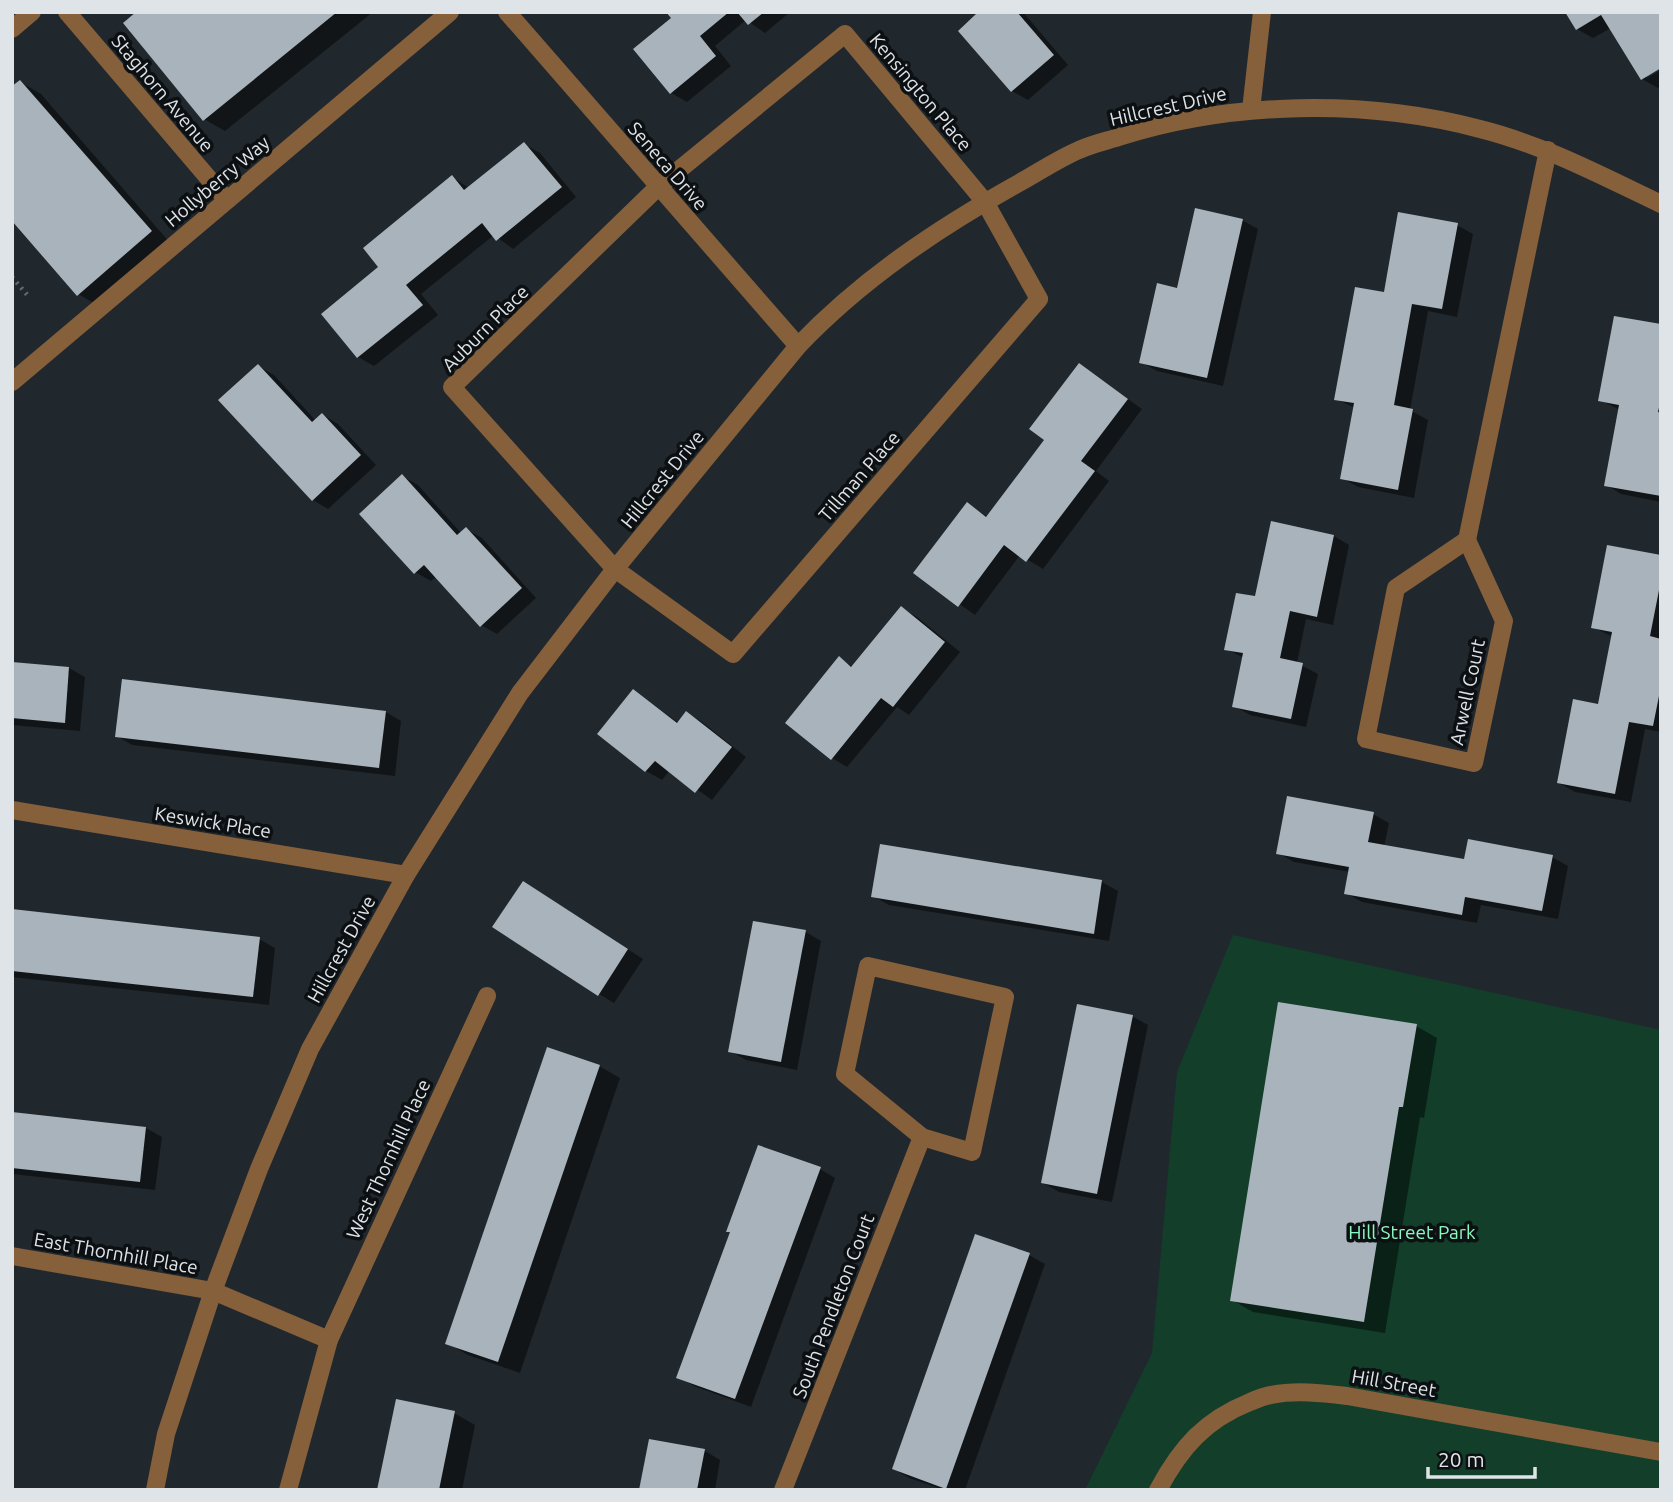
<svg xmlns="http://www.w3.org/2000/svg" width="1673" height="1502" font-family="Ubuntu,sans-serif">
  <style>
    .green { fill: #123e2a }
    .shadow { fill: #0007 }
    .building { fill: #a9b3bb }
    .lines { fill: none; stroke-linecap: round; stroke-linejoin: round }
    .path { stroke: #656c71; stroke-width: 4.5; stroke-dasharray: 2 5; stroke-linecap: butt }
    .service { stroke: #865f3b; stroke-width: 18 }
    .minor { stroke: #865f3b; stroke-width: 18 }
    .tertiary { stroke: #865f3b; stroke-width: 18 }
    .labels { text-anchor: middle; stroke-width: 7; stroke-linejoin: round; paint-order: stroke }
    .street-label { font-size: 19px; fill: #dfe4e8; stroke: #0c1012 }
    .park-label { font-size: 19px; fill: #8bf8bf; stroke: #0c1012 }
  </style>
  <rect width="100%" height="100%" fill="#20282d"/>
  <path class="green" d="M1233,935L1661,1030V1490H1085L1152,1353L1177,1072Z"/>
  <g class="shadow">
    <path d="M139,12H373L225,131L204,119Z"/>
    <path d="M668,12H790L765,33L746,20L715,46L731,66L687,102L671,93L673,18Z"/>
    <path d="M977,12H1023L1068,65L1028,100L1012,91Z"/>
    <path d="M1567,12H1661L1647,74V78L1661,70V86L1658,88L1642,79L1611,28L1593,38L1577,29Z"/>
    <path d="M20,82L41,94L171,244L99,306L78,294Z"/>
    <path d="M524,144L540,153L576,197L513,249L494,235L421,294L438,315L374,366L358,357L381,267L452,177L469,188Z"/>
    <path d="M1242,220L1258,229L1223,386L1157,371L1141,362L1178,290Z"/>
    <path d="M1457,225L1473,234L1457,317L1428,311L1410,410L1428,420L1414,498L1358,487L1342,478L1355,408L1336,399L1385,294Z"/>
    <path d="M1661,326V502L1621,494L1606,485L1620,410L1600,400Z"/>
    <path d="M1080,365L1142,409L1096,471L1109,481L1043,569L1020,555L975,615L915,573L967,505L988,517L1046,440Z"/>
    <path d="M258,366L274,375L316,421L323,415L338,424L376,465L328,509L313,500Z"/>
    <path d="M402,476L418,485L461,533L466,529L482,538L536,598L497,634L481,625L436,577L431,581L415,572Z"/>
    <path d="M1334,536L1349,545L1333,625L1306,619L1297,663L1318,674L1306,727L1250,715L1234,706L1244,658L1226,649L1256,599Z"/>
    <path d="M1661,557V732L1645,729L1631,802L1575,792L1559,783L1600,706L1613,637L1593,627Z"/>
    <path d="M901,608L917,617L960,652L909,715L897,707L847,767L832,758L839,659L853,667Z"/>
    <path d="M12,663L69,668L85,677L80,731L12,725Z"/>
    <path d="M634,691L679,723L687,713L702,722L746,757L712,800L670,770L662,780L646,771L600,734Z"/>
    <path d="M386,712L401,721L395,776L132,745L117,736Z"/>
    <path d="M1373,814L1389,823L1384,847L1465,861L1552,857L1568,866L1558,919L1481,905L1477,923L1362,902L1346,893L1350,872L1294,862L1278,853Z"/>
    <path d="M881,846L1102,882L1118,891L1109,941L889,905L873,896Z"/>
    <path d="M539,892L643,959L614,1003L599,994Z"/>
    <path d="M12,911L259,939L275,948L269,1005L12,977Z"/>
    <path d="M754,923L806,932L821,941L797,1070L746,1060L730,1051Z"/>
    <path d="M1132,1016L1148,1025L1112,1202L1059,1192L1043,1183Z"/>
    <path d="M1416,1026L1437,1038L1424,1118L1420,1117L1385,1333L1253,1312L1232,1300Z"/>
    <path d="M599,1066L620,1078L520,1373L468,1355L447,1343Z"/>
    <path d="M12,1113L146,1128L162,1137L155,1190L12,1174Z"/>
    <path d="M820,1169L835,1178L751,1407L694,1386L678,1377Z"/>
    <path d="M1029,1255L1045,1264L965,1490H944L909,1478L894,1469Z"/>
    <path d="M454,1413L475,1425L462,1490H379Z"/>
    <path d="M705,1451L720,1460L715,1490H641Z"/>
  </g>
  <g class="building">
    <path d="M136,12H337L203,121L123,23Z"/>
    <path d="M666,12H729L700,36L716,56L670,94L633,49L671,18Z"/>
    <path d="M737,12H764L748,25Z"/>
    <path d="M974,12H1017L1054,55L1011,92L958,31L976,14Z"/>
    <path d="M1565,12H1661V68L1641,80L1601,15L1576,30Z"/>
    <path d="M20,80L152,231L77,296L12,221V86Z"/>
    <path d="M524,142L562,187L496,241L482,223L406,285L423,305L357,358L321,314L378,267L363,248L452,175L464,190Z"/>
    <path d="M1195,208L1243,219L1207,378L1139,363L1157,283L1177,288Z"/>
    <path d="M1398,212L1458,223L1442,309L1412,304L1394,405L1413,409L1398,490L1340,479L1354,403L1334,400L1355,287L1384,292Z"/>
    <path d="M1614,316L1661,324V398L1658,412L1661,413V496L1604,486L1619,405L1598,401Z"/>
    <path d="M1079,363L1128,399L1081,461L1095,471L1026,562L1004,545L958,607L913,573L967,502L986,517L1044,440L1029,429Z"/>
    <path d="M258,364L312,422L322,413L361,455L312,501L218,400Z"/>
    <path d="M402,474L457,535L466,527L522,588L480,627L424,565L414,574L359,514Z"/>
    <path d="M1271,521L1334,535L1317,617L1290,611L1280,658L1303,663L1291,719L1232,707L1243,653L1224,650L1236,593L1255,596Z"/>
    <path d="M1607,545L1661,555V580L1650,636L1661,639V686L1653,726L1629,722L1615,794L1557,783L1573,699L1598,704L1612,632L1591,628Z"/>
    <path d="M901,606L945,642L893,707L881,698L831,760L785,723L839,656L851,667Z"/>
    <path d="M12,662L69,667L65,723L12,718Z"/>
    <path d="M122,679L386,711L379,768L115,737Z"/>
    <path d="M633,689L677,723L686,711L732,747L695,793L655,761L645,772L597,734Z"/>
    <path d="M1287,796L1374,812L1368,842L1464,859L1468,839L1553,855L1542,911L1465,897L1462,915L1344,894L1349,867L1276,854Z"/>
    <path d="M880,844L1102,880L1094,934L871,897Z"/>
    <path d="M523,881L628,949L598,996L492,927Z"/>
    <path d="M12,909L260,937L253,997L12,971Z"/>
    <path d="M753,921L806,930L781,1062L728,1052Z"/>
    <path d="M1278,1002L1417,1024L1403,1107H1399L1364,1322L1230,1301Z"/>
    <path d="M1077,1004L1133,1015L1097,1194L1041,1183Z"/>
    <path d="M547,1047L600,1065L498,1362L445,1344Z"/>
    <path d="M12,1112L146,1127L140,1182L12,1168Z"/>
    <path d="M758,1145L821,1167L735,1399L676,1378L730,1232H726Z"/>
    <path d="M975,1234L1030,1253L946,1489L892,1469Z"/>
    <path d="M396,1399L455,1411L439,1490H377Z"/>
    <path d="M649,1439L705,1449L697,1490H639Z"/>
  </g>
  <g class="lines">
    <path class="path" d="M12,277L29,297"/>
    <path class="service" d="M1158,1490C1181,1447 1205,1420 1250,1402C1257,1399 1264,1396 1271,1395C1296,1390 1322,1393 1347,1396L1661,1452"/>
    <g class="minor">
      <path d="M67,12L227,200"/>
      <path d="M507,12L798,346"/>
      <path d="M12,29L32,12"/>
      <path d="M845,34L985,202L1039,299L733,654L615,569L452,387L658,187Z"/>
      <path d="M1251,110L1262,12"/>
      <path d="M12,382L450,12"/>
      <path d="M1467,540L1504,621L1474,763L1366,739L1396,588Z"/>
      <path d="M1467,540L1548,150"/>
      <path d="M12,810L406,875"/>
      <path d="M868,966L1005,997L972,1152L922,1137L845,1074Z"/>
      <path d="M12,1256L213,1291L329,1340"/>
      <path d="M288,1490L329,1340L487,996"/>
      <path d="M783,1490L922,1137"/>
    </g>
    <path class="tertiary" d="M155,1490L166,1434L213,1291L259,1169L310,1049L406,875L520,693L615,569L798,346C862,279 938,228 1019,183C1039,172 1058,159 1079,150C1092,144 1106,141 1119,137C1232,101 1366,99 1480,129C1544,145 1602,176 1661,204"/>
  </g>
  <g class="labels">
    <g class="street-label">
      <text transform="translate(921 92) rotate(50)" y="7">Kensington Place</text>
      <text transform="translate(163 93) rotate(50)" y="7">Staghorn Avenue</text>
      <text transform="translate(1168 106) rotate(-13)" y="7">Hillcrest Drive</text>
      <text transform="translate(668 166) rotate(49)" y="7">Seneca Drive</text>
      <text transform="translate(217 181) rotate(-40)" y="7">Hollyberry Way</text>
      <text transform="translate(485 328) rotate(-45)" y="7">Auburn Place</text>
      <text transform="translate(859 476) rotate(-49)" y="7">Tillman Place</text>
      <text transform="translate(662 479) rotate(-51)" y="7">Hillcrest Drive</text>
      <text transform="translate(1467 692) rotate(-78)" y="7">Arwell Court</text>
      <text transform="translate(213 822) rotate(9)" y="7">Keswick Place</text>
      <text transform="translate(341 949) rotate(-61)" y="7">Hillcrest Drive</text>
      <text transform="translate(388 1159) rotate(-65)" y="7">West Thornhill Place</text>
      <text transform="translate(116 1253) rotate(10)" y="7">East Thornhill Place</text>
      <text transform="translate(833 1306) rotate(-69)" y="7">South Pendleton Court</text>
      <text transform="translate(1394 1383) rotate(10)" y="7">Hill Street</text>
    </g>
    <g class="park-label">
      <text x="1412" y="1239">Hill Street Park</text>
    </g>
  </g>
  <rect width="1673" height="1502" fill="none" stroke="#dfe4e8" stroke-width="28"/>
  <path d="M1428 1467v10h107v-10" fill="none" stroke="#dfe4e8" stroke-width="3.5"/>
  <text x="1438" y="1467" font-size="21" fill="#dfe4e8" stroke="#0c1012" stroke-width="5" paint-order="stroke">20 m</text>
</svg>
